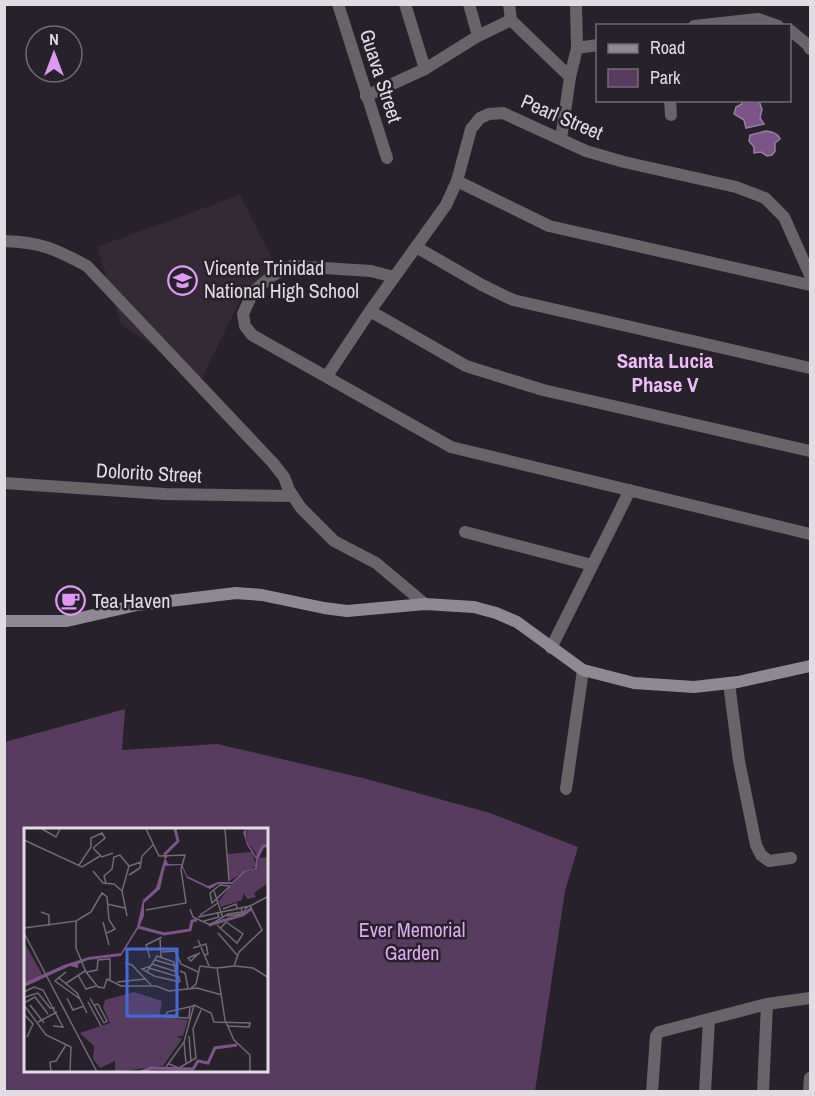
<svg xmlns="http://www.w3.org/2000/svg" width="815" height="1096" font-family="'Archivo Narrow',sans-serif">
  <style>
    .built { fill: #342a36 }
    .green { fill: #583c60; fill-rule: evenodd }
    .water { fill: #7b5587; stroke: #997ea2; stroke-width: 1.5 }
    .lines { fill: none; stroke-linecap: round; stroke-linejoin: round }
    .minor { stroke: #686569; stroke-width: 12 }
    .secondary { stroke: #8f8a91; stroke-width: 12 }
    .labels { text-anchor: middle; stroke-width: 5; stroke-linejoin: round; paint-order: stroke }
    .street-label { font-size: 20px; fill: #e0dce2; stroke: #272129 }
    .poi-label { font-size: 20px; fill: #e0dce2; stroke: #272129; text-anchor: start }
    .park-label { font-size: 20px; fill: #e1a9f4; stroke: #272129 }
    .neighbourhood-label { font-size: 21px; font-weight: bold; fill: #ecbcfb; stroke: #272129 }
    .inset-river { fill: none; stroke: #7b5587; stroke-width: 3 }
    .inset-road { fill: none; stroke: #716c73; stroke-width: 1.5 }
    .view { fill: #446ada; fill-opacity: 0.15; stroke: #446ada; stroke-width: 3 }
    .inset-edge { fill: none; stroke: #e0dce2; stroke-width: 3 }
  </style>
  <rect width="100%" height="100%" fill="#272129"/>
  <path class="built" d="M240,195L275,264L242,296L202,378L121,324L97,247Z"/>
  <path class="green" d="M125,709L122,750L217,744L363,778L490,813L578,847L565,891L535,1091H5V742ZM26,829H267V1070H26Z"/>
  <g class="water">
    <path d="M742,101H759L762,109L760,118L764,124L746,128L744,120L734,114L736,107L742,104Z"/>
    <path d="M766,131C772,132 778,133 780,139L775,143V151L772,155L767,156L761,152L754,153V147L749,141L750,135Z"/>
  </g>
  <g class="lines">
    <g class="minor">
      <path d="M338,4L387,158"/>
      <path d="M405,4L425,69"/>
      <path d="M469,4L478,36"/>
      <path d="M509,4L511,20"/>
      <path d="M694,26L758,19L778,26"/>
      <path d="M790,30L808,45L810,49"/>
      <path d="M577,48L598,45"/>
      <path d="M366,96L425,69L478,36L511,20L570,77"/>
      <path d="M670,100L671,115"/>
      <path d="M561,139L570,77L577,48L576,4"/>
      <path d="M457,181L549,226L810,285"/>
      <path d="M4,241C41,242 55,249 87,266L273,463L284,477L289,490L301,508L334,541L376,563L425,604"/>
      <path d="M416,247L482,285L513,300L810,368"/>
      <path d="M394,277L371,271L292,266L273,275L253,292L243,314L245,326L252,335L451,447L810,534"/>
      <path d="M370,311L466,366L543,390L810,451"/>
      <path d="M327,376L370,311L446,205L457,181L471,129L480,118L489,114L503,113L586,151L624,162L736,187L765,198L784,217L810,275"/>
      <path d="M4,483L165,494L293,496"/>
      <path d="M465,532L592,565"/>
      <path d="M551,648L630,490"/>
      <path d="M729,683L739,761L756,845L761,855L769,861L791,858"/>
      <path d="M566,789L583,670"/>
      <path d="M652,1092L656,1036L659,1032L767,1004L810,998"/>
      <path d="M705,1092L709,1020"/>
      <path d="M763,1092L767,1004"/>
      <path d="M809,1092L810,1078"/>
    </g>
    <path class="secondary" d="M4,621H67L137,605L236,593L262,595L324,608L347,611L425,604L474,607L496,613L517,622L583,670L634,683L694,687L738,682L810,666"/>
  </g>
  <defs>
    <symbol id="school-ring" viewBox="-11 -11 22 22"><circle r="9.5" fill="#272129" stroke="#dd99f3" stroke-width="1.5"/><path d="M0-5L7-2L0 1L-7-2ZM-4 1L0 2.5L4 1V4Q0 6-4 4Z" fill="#dd99f3"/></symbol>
    <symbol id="cafe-ring" viewBox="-11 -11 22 22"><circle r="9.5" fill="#272129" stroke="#dd99f3" stroke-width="1.5"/><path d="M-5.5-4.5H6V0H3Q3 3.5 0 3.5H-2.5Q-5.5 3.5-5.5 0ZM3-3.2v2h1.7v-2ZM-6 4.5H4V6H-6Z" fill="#dd99f3"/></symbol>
  </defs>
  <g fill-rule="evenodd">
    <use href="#school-ring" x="166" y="264" width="33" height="33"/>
    <use href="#cafe-ring" x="54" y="584" width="33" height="33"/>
  </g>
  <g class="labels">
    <g class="street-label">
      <text transform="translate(381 76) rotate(72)" y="7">Guava Street</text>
      <text transform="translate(562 117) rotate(23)" y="7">Pearl Street</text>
      <text transform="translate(149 473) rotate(3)" y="7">Dolorito Street</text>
    </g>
    <g class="poi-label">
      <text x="204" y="275">Vicente Trinidad<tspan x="204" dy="23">National High School</tspan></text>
      <text x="92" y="608">Tea Haven</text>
    </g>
    <g class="park-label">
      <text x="412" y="937">Ever Memorial<tspan x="412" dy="23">Garden</tspan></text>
    </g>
    <g class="neighbourhood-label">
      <text x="665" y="368">Santa Lucia<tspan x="665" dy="24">Phase V</tspan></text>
    </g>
  </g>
  <g transform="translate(24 828)">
    <rect width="244" height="244" fill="#272129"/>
    <path d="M223,1H244V18H238L234,28L222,12ZM228,24L232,38L205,53L203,26ZM244,29V55L230,65L232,69L223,71L220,65L218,72L197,79L195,73L208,56L223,43L233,41V30ZM0,114L19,148L0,155ZM110,164L138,173L135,189L164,192L159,208H152L158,211L139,238L91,244V233L76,240L69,231L70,218L56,205L86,195L79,179L81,172Z" fill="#583c60"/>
    <path d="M222,1V12L233,30V41L223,43L208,56H194L186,61L163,50L157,37L141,38L136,61L120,75V88L115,99L97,128L64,132L54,136V140L46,138L0,159V155L40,137L65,129L97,125L113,99L119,72L132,60L141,29L144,36H158L163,48L184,58L194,54H208L220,43L231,40L232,31L223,17L219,4Z" fill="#7b5587"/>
    <path class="inset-river" d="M142,30L141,26L154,13L151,1M233,30L239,18H245M185,97L219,87L228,80M114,99L140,106L166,102L168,93L173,92M117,244L127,240L169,241L174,233L184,235L191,220L213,217"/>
    <path class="inset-road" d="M18,1L32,9L36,1M201,1L205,53M0,12L58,39L76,28M69,20L78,29L89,25M55,37L67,19V10L78,5L81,10L69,20M69,43L79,55L90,56L98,63L105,38L117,34M105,47L116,40L118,28L129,17M82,56L80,48L88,41L90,29L96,27L105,38M196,57L206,58L188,75L186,65ZM98,63L103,88M190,63L199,90M83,76L101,80M166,81L169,89L186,97L204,86L218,84L217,79M199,81L212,76L213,80M122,82L162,75L157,41L161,27L135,28L122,1M17,84L25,87V98M176,87L194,75M203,88L218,86L224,78M174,89L226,78M52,93L67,84L78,65L83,69L85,92L91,101L83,105M180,93L195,89L193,84M79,94L85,117M193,97L214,116M0,100L52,93V120L62,144L74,159L80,160L83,151L97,158H132L145,163L173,160L198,167M196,101L202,94L219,106L213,115M0,105L73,244M194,105L213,127M136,110L137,129M174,112L185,138M169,120L182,116L184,126L181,127M138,124L151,123L157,136L174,144M175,125L167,133L164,130L176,125M126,130L122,117L138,109M131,132L152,138M101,135L108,137L127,157M128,136L153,144M127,138L118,141L130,148L156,154M211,138L229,140L245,150M125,140L155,149L156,154M156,143L161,145L164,160M42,144L31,153L56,171M63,144L73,142L74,132L86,131V152M123,144L133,128L150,134L152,148M54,147L62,161L72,158M34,149L53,165L63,185M93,154L121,151M41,156L61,143M167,160L172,156L176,138L192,140M0,164L10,159L19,162L39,199L29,198M1,169L14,165L26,180H31M43,170L49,182L60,178M66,170L80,195M64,174L77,198M0,175L11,169L24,186M0,177L22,207L47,219L46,244M6,177L20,195M70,177L74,176L83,193L80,195M0,186L9,196L3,209M140,189L165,190L166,178M142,189L143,184L169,178M14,194L33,184M204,198L225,199L226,195M165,208L167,234M160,214L162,235M145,236L155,240L172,230L169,201L177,182M142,239L160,214L170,177L187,185L190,194L227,195M27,244L26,234L32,233L42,217M226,244V227L210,212L201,192L193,140L210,138L215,124L238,102L226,78L245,68"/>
    <path class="view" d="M103,121H153V188H103Z"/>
    <rect width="244" height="244" class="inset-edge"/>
  </g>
  <rect width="815" height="1096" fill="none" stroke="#e0dce2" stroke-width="12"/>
  <rect x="596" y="24" width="195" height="78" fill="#272129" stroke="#716c73" stroke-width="1.5"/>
  <rect x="608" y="44" width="30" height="9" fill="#8f8a91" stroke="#716c73" stroke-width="1.5"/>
  <text x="650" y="54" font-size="18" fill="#e0dce2">Road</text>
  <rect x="608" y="69" width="30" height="18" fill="#583c60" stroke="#716c73" stroke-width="1.5"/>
  <text x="650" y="84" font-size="18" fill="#e0dce2">Park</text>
  <g transform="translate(54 54)"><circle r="28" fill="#272129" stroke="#716c73" stroke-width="1.5"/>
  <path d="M0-4.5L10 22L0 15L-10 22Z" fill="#dd99f3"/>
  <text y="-9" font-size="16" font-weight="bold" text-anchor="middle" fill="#e0dce2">N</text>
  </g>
</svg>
